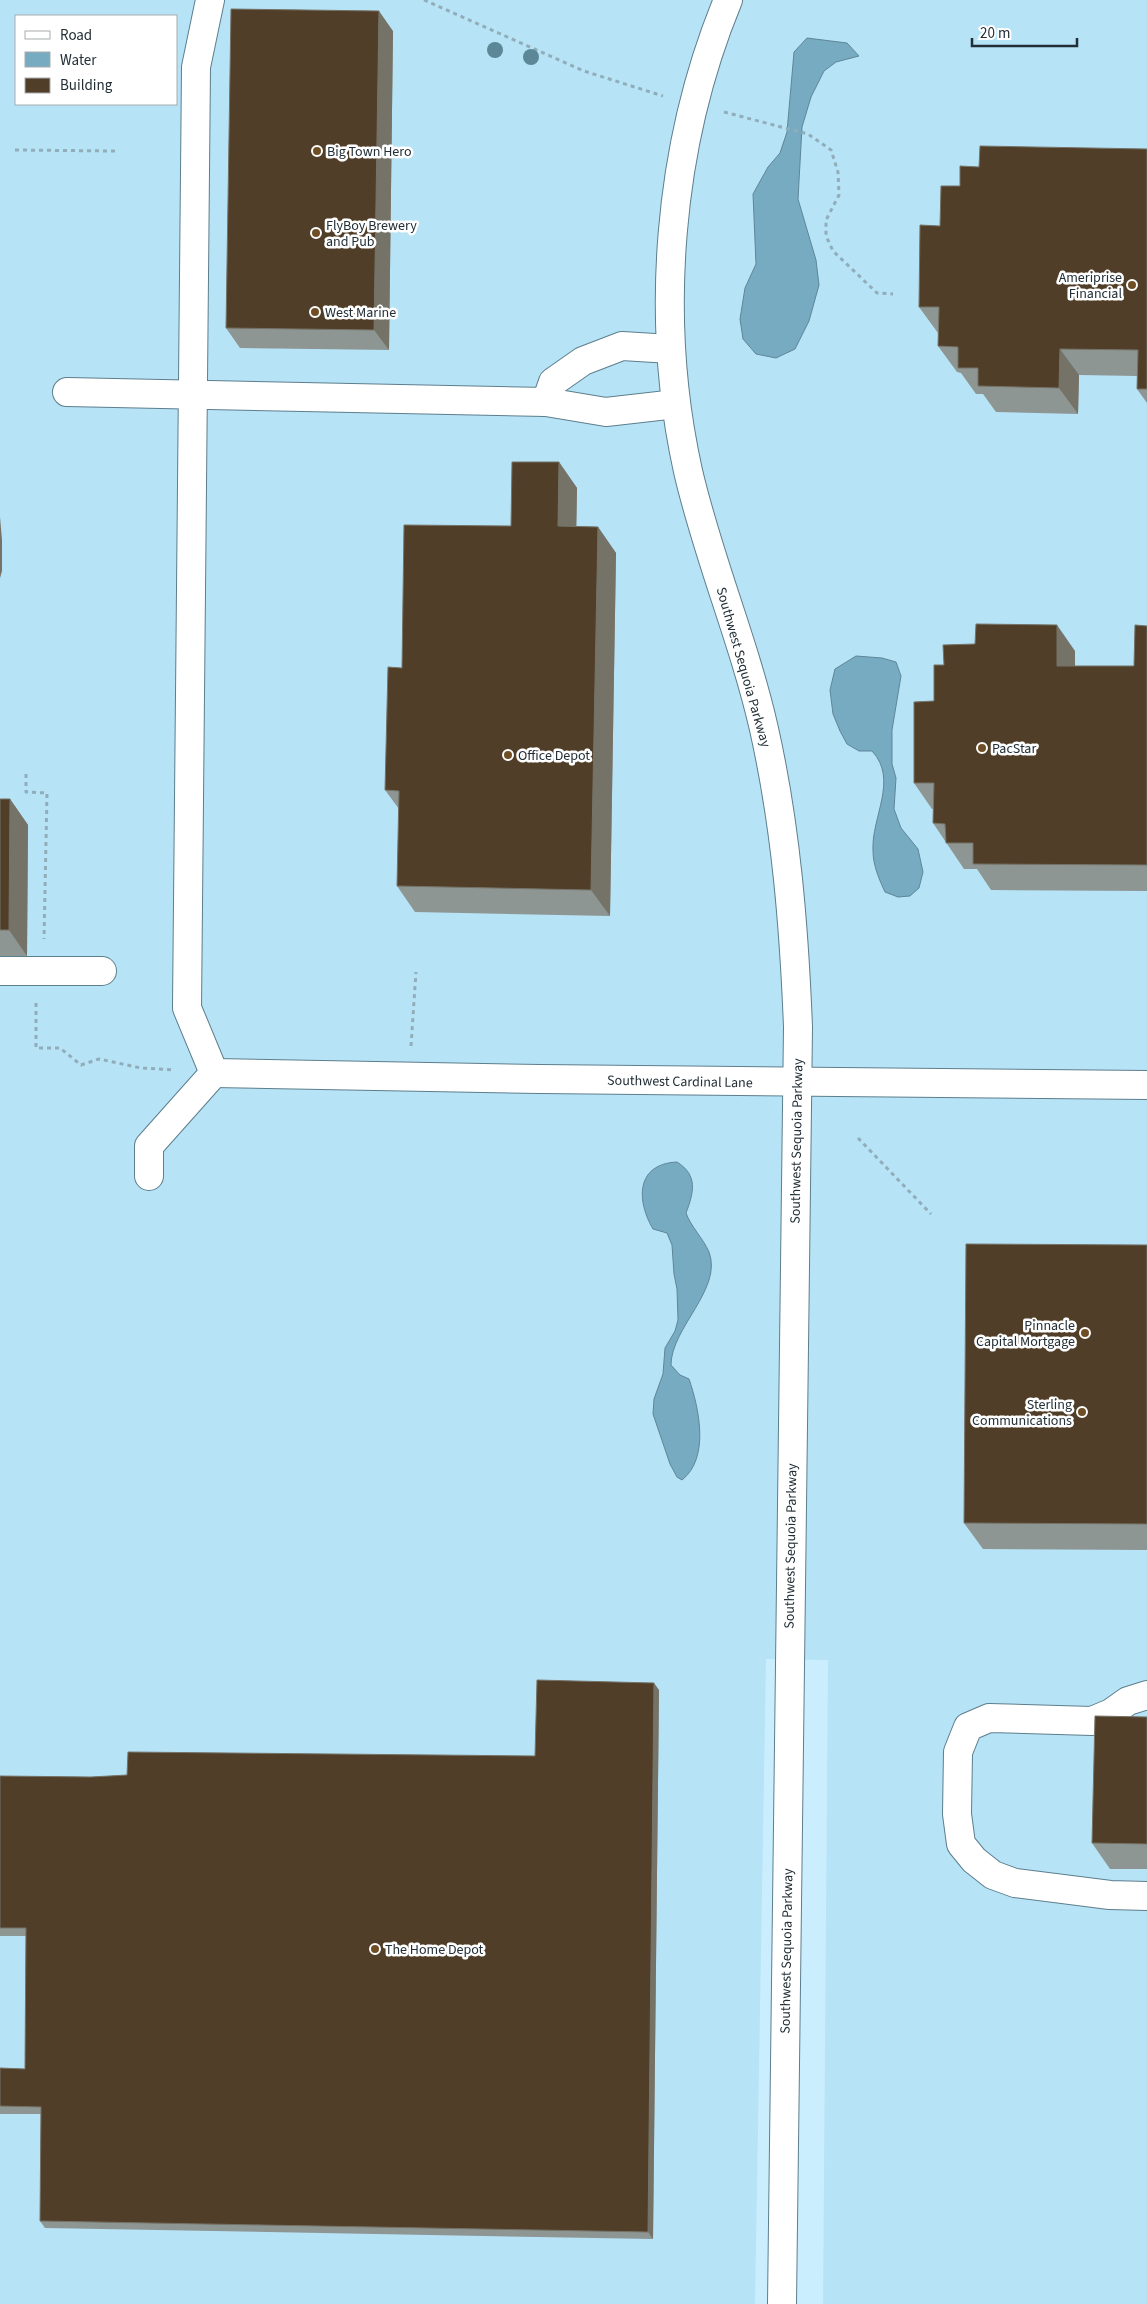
<svg xmlns="http://www.w3.org/2000/svg" width="1147" height="2304" font-family="'Source Sans 3',sans-serif">
  <style>
    .built { fill: #b7e3f7; fill-rule: evenodd }
    .water { fill: #77abc2; stroke: #5e8698 }
    .lines { fill: none; stroke-linecap: round; stroke-linejoin: round }
    .minor-casing { stroke: #5d7e8c; stroke-width: 30 }
    .path { stroke: #91adba; stroke-width: 3; stroke-dasharray: 4 4; stroke-linecap: butt }
    .minor { stroke: #fff; stroke-width: 28 }
    .tree { fill: #5b8797 }
    .wall { fill: #8e9693 }
    .shaded-wall { fill: #757368 }
    .building { fill: #513e28; stroke: #757368 }
    .poi-dot { fill: #6f4e25; stroke: #fff; stroke-width: 2 }
    .labels { text-anchor: middle; stroke-width: 5; stroke-linejoin: round; paint-order: stroke }
    .poi-label { font-size: 14px; fill: #222f36; stroke: #fff; text-anchor: start }
    .street-label { font-size: 14px; fill: #222f36; stroke: #fff }
  </style>
  <rect width="100%" height="100%" fill="#caeefe"/>
  <path class="built" d="M0,0H1147V2304H823L828,1660L766,1659L755,2304H0ZM16,16H176V104H16Z"/>
  <g class="water">
    <path d="M807,38L847,43L859,56L836,62L824,71L811,97L802,127L798,199L816,260L819,285L809,321L795,349L776,358L756,354L743,339L740,319L745,288L756,264L753,194L768,167L780,153L787,132L794,52Z"/>
    <path d="M856,656L882,658L896,662L901,676L892,730V764L896,778L894,809L901,828L918,849L923,872L919,888L910,896L898,897L885,892C879,879 873,865 873,851C871,817 899,780 872,751H859L847,744L840,731L833,714L830,690L835,669Z"/>
    <path d="M677,1162C698,1175 694,1192 686,1213C691,1227 703,1238 709,1252C723,1289 671,1328 671,1365L680,1375L689,1379C699,1408 710,1458 682,1480L677,1477L670,1464L653,1414L654,1399L663,1374L665,1348L675,1331L678,1320L677,1289L674,1274L672,1245L667,1233L653,1229C636,1200 636,1164 677,1162Z"/>
  </g>
  <g class="lines">
    <defs>
      <g id="minor">
        <path d="M210,0L196,67L187,1008L214,1073"/>
        <path d="M728,0C668,145 654,318 688,471C708,558 744,641 764,729C786,827 794,926 798,1027L782,2304"/>
        <path d="M67,392L546,402L606,412L676,404"/>
        <path d="M546,402L553,382L583,361L622,346L671,349"/>
        <path d="M0,971H102"/>
        <path d="M214,1073L540,1079L1147,1085"/>
        <path d="M149,1176V1146L214,1073"/>
        <path d="M1147,1695L1128,1701L1111,1713L1092,1721L989,1718L968,1727L958,1752L957,1814L961,1844L974,1860L993,1875L1015,1883L1110,1895L1147,1896"/>
      </g>
    </defs>
    <use href="#minor" class="minor-casing"/>
    <g class="path">
      <path d="M424,0L584,71L663,96"/>
      <path d="M724,112L808,134L831,150L838,172L839,195L826,220V236L833,251L877,293L893,294"/>
      <path d="M15,150L115,151"/>
      <path d="M26,774V792L47,793L44,939"/>
      <path d="M36,1003V1048H60L81,1065L99,1059L141,1068L174,1070"/>
      <path d="M411,1046L416,972"/>
      <path d="M858,1138L931,1214"/>
    </g>
    <use href="#minor" class="minor"/>
  </g>
  <g class="tree">
    <circle cx="495" cy="50" r="8"/>
    <circle cx="531" cy="57" r="8"/>
  </g>
  <g class="wall">
    <path d="M393,31L389,350L240,348L226,328Z"/>
    <path d="M1147,149V403L1137,389V376L1079,375L1078,414L996,412L983,394H976L961,373L957,372L938,346L939,333H938L919,307L940,226L960,186L979,167Z"/>
    <path d="M559,462L577,488L576,526L598,527L616,553L610,916L415,912L397,886L399,809L385,790L511,526Z"/>
    <path d="M1147,626V891L991,890L977,869H964L933,823V809H932L914,783L944,665L1075,651V666H1134Z"/>
    <path d="M0,799H10L28,825L27,956H0Z"/>
    <path d="M1147,1245V1550L983,1549L964,1523Z"/>
    <path d="M659,1690L653,2239L45,2228L40,2221L41,2114H0V2068L25,2069L26,1936H0V1776L91,1777L535,1756Z"/>
    <path d="M1147,1717V1869H1110L1092,1843Z"/>
  </g>
  <g class="shaded-wall">
    <path d="M379,11L393,31L389,350L374,330Z"/>
    <path d="M1060,349L1079,375L1078,414L1059,388Z"/>
    <path d="M559,462L577,488L576,552L558,526Z"/>
    <path d="M0,517L2,540V571L0,578Z"/>
    <path d="M598,527L616,553L610,916L591,890Z"/>
    <path d="M1057,625L1075,651V692L1057,666Z"/>
    <path d="M10,799L28,825L27,956L9,930Z"/>
    <path d="M654,1683L659,1690L653,2239L648,2232Z"/>
  </g>
  <g class="building">
    <path d="M231,9L379,11L374,330L226,328Z"/>
    <path d="M980,146L1147,149V389H1137L1138,350L1060,349L1059,388L978,386V368H958V347L938,346L939,307H919L920,225L940,226L941,186H960V166L979,167Z"/>
    <path d="M512,462H559L558,526L598,527L591,890L397,886L399,791L385,790L388,667L402,668L404,525L511,526Z"/>
    <path d="M976,624L1057,625V666H1134L1135,625L1147,626V865L973,864V843H946L945,824L933,823L934,783H914V702L934,701V665H944L943,645L975,644Z"/>
    <path d="M0,799H10L9,930H0Z"/>
    <path d="M966,1244L1147,1245V1524L964,1523Z"/>
    <path d="M537,1680L654,1683L648,2232L40,2221L41,2107L0,2106V2068L25,2069L26,1928H0V1776L91,1777L127,1775L128,1752L535,1756Z"/>
    <path d="M1095,1716L1147,1717V1844L1092,1843Z"/>
  </g>
  <g class="poi-dot">
    <circle cx="317" cy="151" r="5"/>
    <circle cx="316" cy="233" r="5"/>
    <circle cx="1132" cy="285" r="5"/>
    <circle cx="315" cy="312" r="5"/>
    <circle cx="982" cy="748" r="5"/>
    <circle cx="508" cy="755" r="5"/>
    <circle cx="1085" cy="1333" r="5"/>
    <circle cx="1082" cy="1412" r="5"/>
    <circle cx="375" cy="1949" r="5"/>
  </g>
  <g class="labels">
    <g class="poi-label">
      <text x="327" y="156">Big Town Hero</text>
      <text x="326" y="230">FlyBoy Brewery<tspan x="326" dy="16">and Pub</tspan></text>
      <text x="1122" y="282" text-anchor="end">Ameriprise<tspan x="1122" dy="16">Financial</tspan></text>
      <text x="325" y="317">West Marine</text>
      <text x="992" y="753">PacStar</text>
      <text x="518" y="760">Office Depot</text>
      <text x="1075" y="1330" text-anchor="end">Pinnacle<tspan x="1075" dy="16">Capital Mortgage</tspan></text>
      <text x="1072" y="1409" text-anchor="end">Sterling<tspan x="1072" dy="16">Communications</tspan></text>
      <text x="385" y="1954">The Home Depot</text>
    </g>
    <g class="street-label">
      <text transform="translate(744 667) rotate(74)" y="5">Southwest Sequoia Parkway</text>
      <text transform="translate(680 1081) rotate(1)" y="5">Southwest Cardinal Lane</text>
      <text transform="translate(796 1141) rotate(-89)" y="5">Southwest Sequoia Parkway</text>
      <text transform="translate(790 1546) rotate(-89)" y="5">Southwest Sequoia Parkway</text>
      <text transform="translate(786 1951) rotate(-89)" y="5">Southwest Sequoia Parkway</text>
    </g>
  </g>
  <rect x="15" y="15" width="162" height="90" fill="#ffffff" stroke="#a7acaf"/>
  <rect x="25" y="31" width="25" height="8" fill="#ffffff" stroke="#a7acaf"/>
  <text x="60" y="40" font-size="15" fill="#222f36">Road</text>
  <rect x="25" y="52" width="25" height="15" fill="#77abc2" stroke="#a7acaf"/>
  <text x="60" y="65" font-size="15" fill="#222f36">Water</text>
  <rect x="25" y="78" width="25" height="15" fill="#513e28" stroke="#a7acaf"/>
  <text x="60" y="90" font-size="15" fill="#222f36">Building</text>
  <path d="M972 38v8h105v-8" fill="none" stroke="#222f36" stroke-width="2.5"/>
  <text x="980" y="38" font-size="15" fill="#222f36" stroke="#ffffff" stroke-width="4" paint-order="stroke">20 m</text>
</svg>
